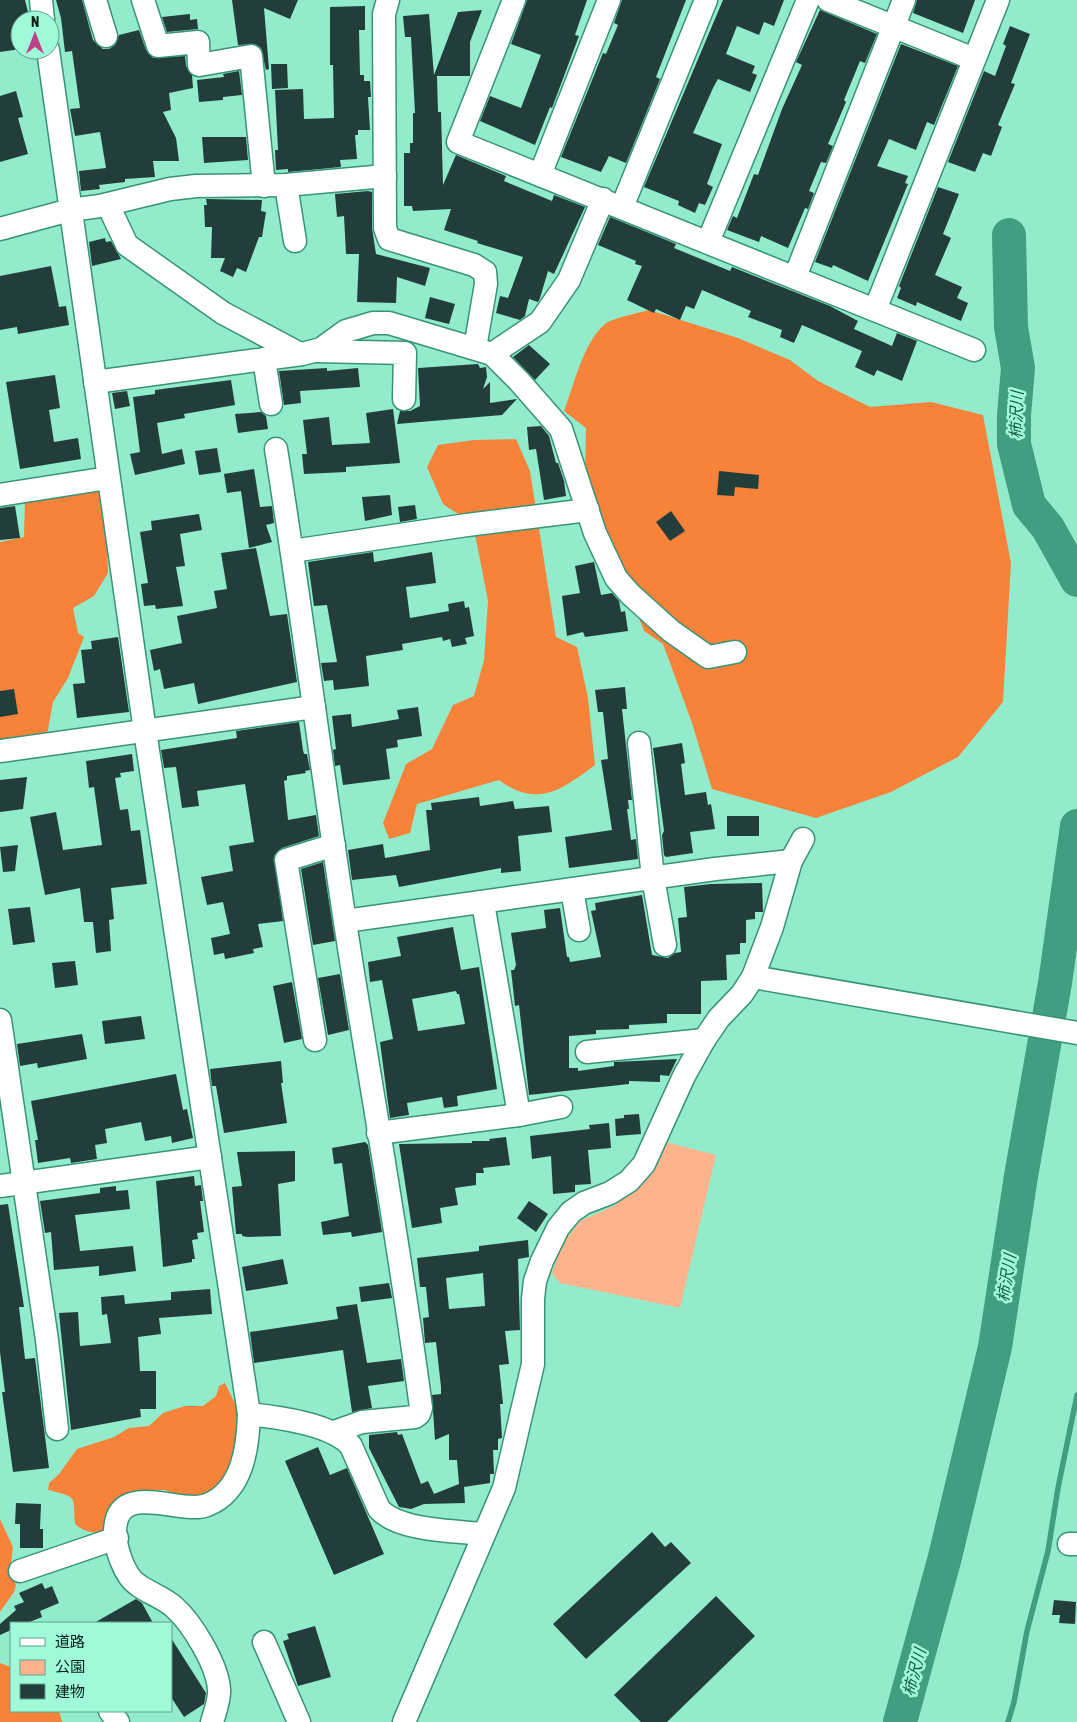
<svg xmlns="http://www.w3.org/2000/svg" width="1077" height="1722" font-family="'Asap Condensed','Noto Sans JP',sans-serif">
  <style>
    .green { fill: #fdb48d }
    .forest { fill: #f7833b }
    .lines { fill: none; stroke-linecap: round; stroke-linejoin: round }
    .stream { stroke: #429e80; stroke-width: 5.5 }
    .river { stroke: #429e80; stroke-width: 34 }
    .building { fill: #233d3b; fill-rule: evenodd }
    .minor-casing { stroke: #389377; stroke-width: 25 }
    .minor { stroke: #fff; stroke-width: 22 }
    .labels { text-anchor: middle; stroke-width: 5; stroke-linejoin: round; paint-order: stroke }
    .water-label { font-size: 16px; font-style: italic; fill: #145d48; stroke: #a0f9d9 }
  </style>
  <rect width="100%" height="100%" fill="#92eccc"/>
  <path class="green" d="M665,1142L716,1155L680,1308L560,1283L552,1274L559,1249L580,1221L614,1206L650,1176Z"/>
  <g class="forest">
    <path d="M649,310L738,338L790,360L818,381L870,407L931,402L983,415L1011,563L1003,702L958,757L891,792L816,818L712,789L692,723L663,644L644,631L585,477L586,428L564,411C574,385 583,343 605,324C612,318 639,313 649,310Z"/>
    <path d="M516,439L530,471L556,637L577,647L588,698L595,765C563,789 537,809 499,780L417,804L410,833L389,839L383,823L406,764L432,749L453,705L474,696L484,660L488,601L473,524L443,504L427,467L438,445L474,440Z"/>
    <path d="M105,483L108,573L94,596L73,608L78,633L84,637L68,678L53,702L47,735L0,740V542L24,537L25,499Z"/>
    <path d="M225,1383L239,1412V1453L211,1499H188L165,1490H146L128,1497L104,1532C91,1533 84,1532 75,1524C73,1494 78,1498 48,1490L49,1483L59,1474L77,1449L114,1437L129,1428L149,1426L163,1413L185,1406H203L216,1396L219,1386Z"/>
    <path d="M0,1519L13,1547L10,1571L16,1585L14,1592L0,1612Z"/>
    <path d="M0,1663L11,1667V1711H59L62,1722H0Z"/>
  </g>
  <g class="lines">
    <path class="stream" d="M1008,1722L1014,1702L1027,1631L1048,1551L1058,1488L1077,1395"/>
    <g class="river">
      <path d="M1009,235L1011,327L1018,368L1014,415V444L1029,505L1048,528L1077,580"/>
      <path d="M900,1722L945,1557L995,1347L1021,1176L1055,983L1077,826"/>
    </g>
  </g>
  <g class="building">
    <path d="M0,0H25L30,20H20V49L0,52Z"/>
    <path d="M56,0H82L93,40L103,49H109L115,45L119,35L139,30L146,50L153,58L185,56L186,66L192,75L193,88L169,93L171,110L163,112L176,138L179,161H153L155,177L125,179V182L99,185L100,189L81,191L79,171L106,168L100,132L75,136L70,109L80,108L72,51L65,52L61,18Z"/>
    <path d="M232,0H298L290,19L264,8L269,69L266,70L261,48L255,44L238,45Z"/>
    <path d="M527,0H587L575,35L579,36L552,108L550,107L535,145L480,121L490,96L521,108L541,55L511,44Z"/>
    <path d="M622,0H686L656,77L660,79L626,163L609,156L601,172L561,157L603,53L606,54L618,25L614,23Z"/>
    <path d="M723,0H784L774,26L764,22L759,35L737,26L726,54L755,66L752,73L757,75L750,92L718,79L713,88L693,133L722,144L707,184L713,187L705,205L699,203L695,213L678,205L679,201L644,187Z"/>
    <path d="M917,0H975L963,33L913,13Z"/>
    <path d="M365,6V30H359L360,75H364V81H370L371,97H368L370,130H358V135H355L357,159L340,160L341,167L288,172V169L276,170L275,150H278L275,90L303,89L304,119L334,118L333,65H330V7Z"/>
    <path d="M482,10L470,42V76H437L438,112H441L443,185L456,155L506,176L504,181L552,201L554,195L585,207L554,274L548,271L540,298L538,302L529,299L525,316L520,320L496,313L500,296L508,298L523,257L477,243L478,241L444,230L451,209L413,211L412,206H404V153H410V143H413V113H415L411,37H405L403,16L429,14L434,75L458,12Z"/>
    <path d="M820,10L877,34L865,63L860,61L844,100L846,102L828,144L833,146L826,163L821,162L809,191L814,193L808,209L805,208L788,248L761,236L759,242L727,230L733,216L737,218L754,174L758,175L782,109L802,65L796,62Z"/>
    <path d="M190,14V20L197,19L198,29L167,32L162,17Z"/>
    <path d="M1010,26L1030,34L1011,83L1015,84L998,125L1002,127L991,156L983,153L975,172L948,162L984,71L995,76L1006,46L1003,44Z"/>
    <path d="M901,44L958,66L934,125L927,122L916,150L889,139L877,166L908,176L905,183L908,184L868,281L833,265L832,268L815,262Z"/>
    <path d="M271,64H287L288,88L272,89Z"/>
    <path d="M239,71L242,95L223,97V100L199,102L197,80L224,77L223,74Z"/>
    <path d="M16,91L23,117L18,118L28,154L0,162V96Z"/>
    <path d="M202,137H246L248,160L204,163Z"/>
    <path d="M938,187L959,194L943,234L951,238L935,275L962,287L957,298L968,303L961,321L917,302L916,306L897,298L901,288L899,286Z"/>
    <path d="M368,191L372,192V228L376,254L430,268L425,286L397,277L396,303L357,302L359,254H346L344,216L337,217L335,194Z"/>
    <path d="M206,199L262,200L261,211L266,212L262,237H259L246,272L237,268L233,277L220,271L225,258H211L212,227H205L204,205H207Z"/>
    <path d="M610,217L676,244L674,248L730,271L732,267L830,306L858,321L854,329L892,346L897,333L917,341L902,381L877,370L874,376L855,367L862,351L802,325L794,343L780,337L782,330L748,317L751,311L702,290L694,309L686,306L680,320L656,309L654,313L627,300L642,266L635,264L636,261L598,245Z"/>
    <path d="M105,238L106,242L111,241L121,259L92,266L89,242Z"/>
    <path d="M51,266L59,307L66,306L69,325L18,334L17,327L0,330V276Z"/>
    <path d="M430,297L455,304L449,324L425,318Z"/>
    <path d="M529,345L550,364L535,380L513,357Z"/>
    <path d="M478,364L480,368L486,367L487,377L483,389L490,382V403L517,399L502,415L397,424L400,411H410L420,406L418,368Z"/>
    <path d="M327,368V371L358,368L360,387L300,391L301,403L284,405L279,371Z"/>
    <path d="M55,375L60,408L49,410L54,442L78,438L81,459L20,469L6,382Z"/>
    <path d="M231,380L235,405L184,414L185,418L157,423L162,454L182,449L185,464L135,475L130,454L140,452L133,397L155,394V390Z"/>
    <path d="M127,391L130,406L115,409L112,393Z"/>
    <path d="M393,409L400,463L346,467V472L304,474L302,454H307L303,420L329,417L332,445L370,443L366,413Z"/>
    <path d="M261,412L266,416L268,429L238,433L235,414Z"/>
    <path d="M541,426L549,436L556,463H558L564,481L566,496L544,500L536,449L529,450L527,427Z"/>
    <path d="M217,448L221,472L199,475L195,451Z"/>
    <path d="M254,469L260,507L272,506L274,523L266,525L272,542L249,548L241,491L227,493L224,474Z"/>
    <path d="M719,471L759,475L758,489L735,487L734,496L717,495Z"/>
    <path d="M390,495L392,515L365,521L362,497Z"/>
    <path d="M415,505L417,519L400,522L398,507Z"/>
    <path d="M15,506L20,538L0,540V508Z"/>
    <path d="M671,511L685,531L670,541L656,522Z"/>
    <path d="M199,514L202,530L180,534L185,566L176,567L183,606L156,609L155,605L144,606L141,584L148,583L140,532L152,530L151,521Z"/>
    <path d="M256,548L270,616L287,614L297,682L198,704L194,683L164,689L160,669L154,671L150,650L182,643L177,616L217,608L214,591L227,589L221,553Z"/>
    <path d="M373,552L374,562L432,552L436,583L406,587L410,618L449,611L448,604L464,601L465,608L469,607L474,636L465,638L467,644L452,647L450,639L443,641L442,637L402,644L403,650L366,656L369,686L334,690L333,680L324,681L321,663L337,662L327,605L314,606L308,562Z"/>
    <path d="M594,562L601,595L612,593L619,601L621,612L625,611L628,631L585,637L583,632L567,636L562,596L580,593L575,566Z"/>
    <path d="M118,637L129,712L77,718L73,684L85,683L81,650L92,649L91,641Z"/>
    <path d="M625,687L627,709H622L632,800H628L629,809H627L631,840L636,839L638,859L569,868L565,837L612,830L601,760L608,759L603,712H598L595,690Z"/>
    <path d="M14,689L18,714L0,717V691Z"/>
    <path d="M418,707L422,736L397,740L398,747L386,749L390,779L343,785L340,765L335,766L333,750L336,749L332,716L351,714L352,727L399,719L397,710Z"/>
    <path d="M299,722L303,750L304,754H307L310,770L305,771L306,773L287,776V780L284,781L288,820L316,815L319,836L282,848L274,856L283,921L258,924L263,947L253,949L254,953L225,959L224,953L214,955L211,938L230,934L223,902L207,905L201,877L233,871L229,846L254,842L245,784L197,791L199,806L182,808L176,767L164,768L161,750L237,738L236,731Z"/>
    <path d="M682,743L685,763L681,764L685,795L706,792L708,805L711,804L715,829L690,832L693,853L666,857L664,855L662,835L664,831L653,748Z"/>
    <path d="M132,754L134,771L120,773L121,777L115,778L120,810L128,809L131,831L140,830L147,884L111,888L114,919L109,920L111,951L96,953L93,922H84L80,888L45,895L30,817L56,812L63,850L102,845L94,787L89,788L86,761Z"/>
    <path d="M27,777L23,809L0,812V780Z"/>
    <path d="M479,797L480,806L513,801L515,809L549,806L552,832L518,836L521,871L501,873V868L399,887L396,875L352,880L348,850L383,844L385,858L430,850L426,810H432L431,803Z"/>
    <rect x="727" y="816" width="32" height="20"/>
    <path d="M18,845L15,871L3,872L0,847Z"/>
    <path d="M323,862L335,941L313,945L301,869Z"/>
    <path d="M762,883L763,912H755V919L746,920V943H740V954L726,955L727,980L701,981V1014H667V1023L629,1025V1029L596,1030V1034L569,1036V1068H578V1071L614,1066V1062L677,1059L669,1076L660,1075V1082L629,1081V1084L529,1095L519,1005L515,1006L511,970H514L516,965L511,933L546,928L544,910L560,908L567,957H569L570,962L601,957L591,911L596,910L595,903L642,895L652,955L668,958L675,953L681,952L678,918L687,917L684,887L711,884Z"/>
    <path d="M30,907L35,942L13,945L8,909Z"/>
    <path d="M453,927L461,970L479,967L497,1089L457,1096L458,1106L444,1108L442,1097L407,1103L409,1115L390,1118L380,1042L393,1039L382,980L370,982L368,962L401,956L397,937ZM456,991L457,994H459L465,1024L418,1031L412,999Z"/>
    <path d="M75,961L78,985L55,988L52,963Z"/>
    <path d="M340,974L349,1030L328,1035L318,978Z"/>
    <path d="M292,982L302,1039L284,1043L273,986Z"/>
    <path d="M141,1016L145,1039L105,1044L102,1021Z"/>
    <path d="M82,1034L87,1059L38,1068L37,1063L20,1066L17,1044Z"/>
    <path d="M281,1061L283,1083H281L287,1123L224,1133L216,1086H212L210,1069Z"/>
    <path d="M176,1074L183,1110L187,1109L193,1138L172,1143L171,1136L145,1141L141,1122L105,1129L107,1143L95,1145L97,1159L71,1163L70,1158L38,1163L35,1140H38L31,1101Z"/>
    <path d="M639,1114L641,1134L616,1136L615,1119L624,1118V1115Z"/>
    <path d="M609,1123L611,1148L588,1150L591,1184L575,1185V1192L553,1194L551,1156L532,1159L530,1136L590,1129L589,1125Z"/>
    <path d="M506,1137L510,1165L483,1168L484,1173H476V1185L455,1188L458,1205L440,1208L442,1223L412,1228L399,1144L472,1143V1141H490L489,1139Z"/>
    <path d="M365,1142L368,1145L382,1232L352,1237L351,1232L323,1235L321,1222L349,1216L342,1163L334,1164L332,1148Z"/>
    <path d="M295,1151V1181L278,1184L281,1236L248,1237L242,1236V1234H236L232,1187L242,1186L237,1152Z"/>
    <path d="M194,1176L195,1186L201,1185L203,1201H200L204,1232L197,1233L198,1239L192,1240L195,1259H192V1262L163,1267L156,1181Z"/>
    <path d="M116,1186V1191L128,1190L130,1209L75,1215L80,1251L133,1246L136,1271L99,1276V1266L54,1270L51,1232L45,1233L40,1201L100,1193V1188Z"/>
    <path d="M529,1201L548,1214L536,1232L517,1218Z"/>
    <path d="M8,1204L24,1307H19L25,1359L35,1358L49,1468L13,1472L2,1392H5L0,1352V1205Z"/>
    <path d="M528,1240L529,1257L518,1259L520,1330L505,1331L509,1364L499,1365L503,1404H500L502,1438L498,1439V1450H493L494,1474H490V1483L464,1487L465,1503L424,1504L411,1509L399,1507L369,1448V1435L397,1432L398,1435L402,1434L421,1484L428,1481L434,1494L459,1484L457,1460H449V1434L435,1440L432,1395L441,1394V1387L436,1342L425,1343L423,1318L429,1317L426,1287H420L417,1258L479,1251V1246ZM483,1273L485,1306L449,1309L446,1278Z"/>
    <path d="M283,1259L288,1284L246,1291L242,1267Z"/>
    <path d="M389,1283L392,1298L361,1302L359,1287Z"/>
    <path d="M210,1289L212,1314L159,1318L161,1334L138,1337L140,1371H156V1409H140L141,1417L71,1430L59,1313L78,1312L80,1346L111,1343L107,1314L102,1315L101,1297L124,1295L125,1304L171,1300V1292Z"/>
    <path d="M357,1304L367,1363L401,1359L404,1381L368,1386L372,1408L352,1412L343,1350L254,1363L250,1332L338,1319L336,1307Z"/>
    <path d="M318,1447L330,1475L347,1468L384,1554L334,1575L285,1461Z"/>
    <path d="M16,1503L41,1504L40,1529H43V1548H20V1524H15Z"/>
    <path d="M652,1532L665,1547L671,1542L691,1563L586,1659L553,1624Z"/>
    <path d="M42,1583L45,1589L52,1586L59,1603L40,1611L42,1617L27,1623H11V1630L0,1635V1624L16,1610L14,1606L24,1602L19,1593Z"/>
    <path d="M716,1596L755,1636L667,1722H641L614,1695Z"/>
    <path d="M136,1599L142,1603L153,1623H94Z"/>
    <path d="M1054,1600L1076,1602L1075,1624L1059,1623L1060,1615H1052Z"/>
    <path d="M315,1626L331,1677L298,1686L283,1641L289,1639L287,1634Z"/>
    <path d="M171,1638L206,1693L204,1704L184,1717L171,1697Z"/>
  </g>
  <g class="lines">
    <defs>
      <g id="minor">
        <path d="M41,0L43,20"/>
        <path d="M95,0L106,36"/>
        <path d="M143,0L158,46L198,42L199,65L251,56L264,186"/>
        <path d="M388,0L384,14L385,228L389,239L474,265L485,272L486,284L475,348"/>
        <path d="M514,0L458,142L974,350"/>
        <path d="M828,0L974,59"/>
        <path d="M48,50L145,731L249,1414C248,1447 243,1491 207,1505C181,1516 117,1478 115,1531C115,1547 124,1576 138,1585C149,1593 164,1598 174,1607C192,1623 217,1664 219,1689C220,1699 215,1712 212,1722"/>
        <path d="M540,175L609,0"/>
        <path d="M286,185L295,241"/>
        <path d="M108,205L127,245L223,313L300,354"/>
        <path d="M622,207L706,0"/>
        <path d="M0,229L70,210L100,206L170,189L196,186L286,185L385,176"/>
        <path d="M708,242L808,0"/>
        <path d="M795,277L904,0"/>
        <path d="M875,310L998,0"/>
        <path d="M316,351L405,353L404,399"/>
        <path d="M492,354L540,322L569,280L603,199"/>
        <path d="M264,359L271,404"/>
        <path d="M95,382L302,354L321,349L346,331L373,323H389L492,354L519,381L561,429L595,533L616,578L630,594L671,631L708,657L735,652"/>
        <path d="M276,449C301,606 321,764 345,922C370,1084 400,1246 421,1408L419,1414L415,1417L362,1422L334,1432"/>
        <path d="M0,495L108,478"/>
        <path d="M292,551L467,525L588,510"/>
        <path d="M639,743L653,878L665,945"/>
        <path d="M0,751L314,707"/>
        <path d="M572,890L579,930"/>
        <path d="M483,903L519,1115"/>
        <path d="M345,921L715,869L791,861"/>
        <path d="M753,977L1077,1033"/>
        <path d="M0,1020L47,1340L57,1429"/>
        <path d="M315,1040L286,860L334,845"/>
        <path d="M587,1052L704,1040"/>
        <path d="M378,1133L519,1115L561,1107"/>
        <path d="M0,1186L210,1157"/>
        <path d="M249,1414C277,1417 333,1424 351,1446L379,1509C398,1531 455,1531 484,1534"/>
        <path d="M1069,1544H1077"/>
        <path d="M20,1571L117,1538"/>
        <path d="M264,1642L299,1722"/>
        <path d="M110,1711L118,1722"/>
        <path d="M404,1722L504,1488L533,1364V1299L535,1281L542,1261L558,1228L571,1212L584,1203L610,1193L629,1181L644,1164L684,1076L704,1040L719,1018L742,994L753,977L772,927L791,861L803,839"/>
      </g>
    </defs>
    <use href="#minor" class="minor-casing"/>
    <use href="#minor" class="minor"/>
  </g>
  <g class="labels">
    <g class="water-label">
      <text transform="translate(1016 415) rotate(-88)" y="6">柿沢川</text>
      <text transform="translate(1006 1278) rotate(-81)" y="6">柿沢川</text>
      <text transform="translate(914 1672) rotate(-75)" y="6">柿沢川</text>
    </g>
  </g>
  <rect x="10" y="1622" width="162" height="90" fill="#a0f9d9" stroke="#61a28b"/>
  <rect x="20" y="1638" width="25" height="8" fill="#ffffff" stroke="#61a28b"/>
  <text x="55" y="1647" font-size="15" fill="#031f16">道路</text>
  <rect x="20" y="1660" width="25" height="15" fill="#fdb48d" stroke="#61a28b"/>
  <text x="55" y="1672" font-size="15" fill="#031f16">公園</text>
  <rect x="20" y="1684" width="25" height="15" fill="#233d3b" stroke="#61a28b"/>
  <text x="55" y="1697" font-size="15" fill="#031f16">建物</text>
  <g transform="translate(35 35)"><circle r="24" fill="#a0f9d9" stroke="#61a28b"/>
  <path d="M0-4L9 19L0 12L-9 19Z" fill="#c03f89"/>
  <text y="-8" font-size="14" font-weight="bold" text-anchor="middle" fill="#031f16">N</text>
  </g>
</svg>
